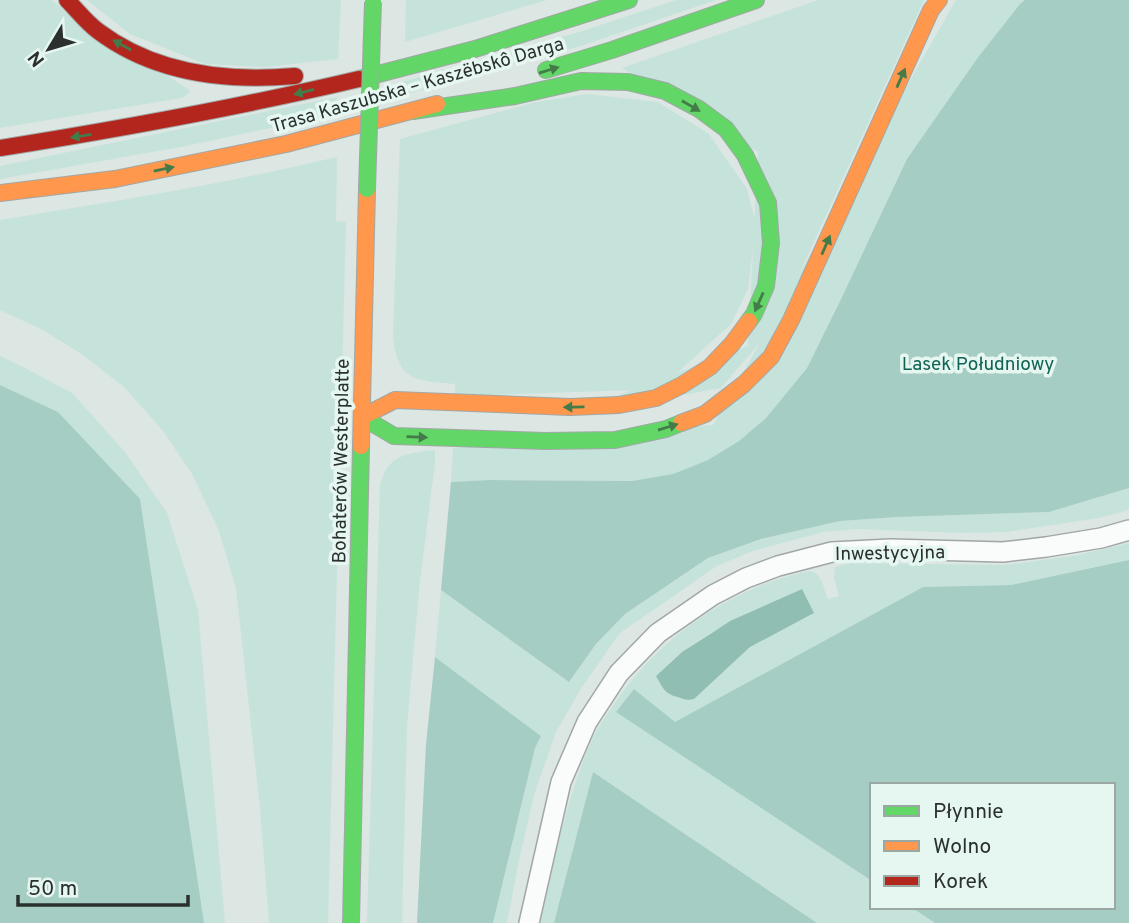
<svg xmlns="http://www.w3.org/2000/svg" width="1129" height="923" font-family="Overpass,sans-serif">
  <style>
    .green { fill: #c6e3db; fill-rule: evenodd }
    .forest { fill: #a6cdc3 }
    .water { fill: #90beb2 }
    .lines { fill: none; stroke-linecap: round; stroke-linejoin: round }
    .street-casing { stroke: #a1a7a5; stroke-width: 22 }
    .fast-casing { stroke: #a1a7a5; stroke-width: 18 }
    .slow-casing { stroke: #a1a7a5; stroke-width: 18 }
    .jam-casing { stroke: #a1a7a5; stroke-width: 18 }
    .street { stroke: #fafbfb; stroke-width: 19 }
    .fast { stroke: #63d668; stroke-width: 16 }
    .slow { stroke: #ff974d; stroke-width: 16 }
    .jam { stroke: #b3261e; stroke-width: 16 }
    .fast-bridge-casing { stroke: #a1a7a5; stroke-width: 18; stroke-linecap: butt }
    .fast-bridge { stroke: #63d668; stroke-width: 16 }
    .oneway { fill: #447b48 }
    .labels { text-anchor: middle; stroke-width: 7; stroke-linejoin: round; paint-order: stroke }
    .street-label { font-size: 19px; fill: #2a302e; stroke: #e6f6f1 }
    .park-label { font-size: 19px; fill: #116455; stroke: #e6f6f1 }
  </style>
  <rect width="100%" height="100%" fill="#dce6e3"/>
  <g class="green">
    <path d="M0,0H51L188,89L190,92L182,98L0,128Z"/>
    <path d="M87,0H341L338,59L266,67L205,64L130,34Z"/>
    <path d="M406,0H547L405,42Z"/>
    <path d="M676,0H716L581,46L402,95V82L576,33Z"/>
    <path d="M818,0H924L777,323L721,388L561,417L748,346L758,152L622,68Z"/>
    <path d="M956,0H1025L1020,4L979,56L843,295L807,368L766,418L739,441L708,460L673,474L632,481L489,480L451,482L453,448L713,425Z"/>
    <path d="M587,94L658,102L709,134L747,189L756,225L748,289L731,324L677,373L636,390L455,396V384C415,380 398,382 393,336L400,139L536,102Z"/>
    <path d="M337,97L336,114L186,146L0,179V166Z"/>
    <path d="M337,157L336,222L346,221L328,923H269L260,807L236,588L219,531L192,474L163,431L124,387L83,355L43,330L0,310V220C113,202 225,184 337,157Z"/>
    <path d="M0,356L23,367L72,393L125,452L167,513L198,610L225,923H192L58,412L0,385Z"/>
    <path d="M435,450V463L420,581L407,726L402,923H367L380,486C387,454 408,453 435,450Z"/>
    <path d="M1129,488V510L1099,518L1006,532L962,533L858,529L823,532L753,551L717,566L620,633L582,687L556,732L534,795L519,861L507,923H493L535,748L541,736L435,657L441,590L569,682L596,644L625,614L708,558L761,539L840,521L897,517L1049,512Z"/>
    <path d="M1129,543V560L1011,585L923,587L675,723L634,689L617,711L872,881V907H911L935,923H817L593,772L555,923H540C554,863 566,800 590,744C598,726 610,710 621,694C657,645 706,608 762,585C777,579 793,575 808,571C822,571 823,588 828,599L839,596L834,578L835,567L852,563L1006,565L1079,555ZM801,589L813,614L750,647L694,699C673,702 668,692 656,676C665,668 674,657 685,650C721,624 761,608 801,589Z"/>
  </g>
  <g class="forest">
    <path d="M1025,0H1129V488L1049,512L897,517L840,521L761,539L708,558L625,614L596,644L569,682L441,590L451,482L489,480L632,481L673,474L708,460L739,441L766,418L807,368L843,295L907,159L979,56L1020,4Z"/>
    <path d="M0,385L58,412L140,499L204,923H0Z"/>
    <path d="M1129,560V923H935L911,907H1113V785H872V881L616,712L634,689L675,722L923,587L1011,585Z"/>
    <path d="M435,657L541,736L535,748L493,923H417L426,744Z"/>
    <path d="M593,772L817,923H554Z"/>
  </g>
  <path class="water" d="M802,589L814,613L750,647L694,699C686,701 684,699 677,697C664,693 663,688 656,676L682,652L715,631L730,621Z"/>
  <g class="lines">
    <defs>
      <path id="street" d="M529,923L561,782L587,722L619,673L658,633L713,595L746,578L778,566L832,552L890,549L1003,552L1046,547L1101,538L1129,530"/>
      <g id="fast">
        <path d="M546,70L612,50L756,0"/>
        <path d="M359,79L475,49L629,0"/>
        <path d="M413,111L515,96L581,81L628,82L665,91L699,109L726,129L745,155L768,203L771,243L766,286L754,314L749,321"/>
        <path d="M362,417L394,436L545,441L615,440L666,429L681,423"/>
        <path d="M351,923L361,446"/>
      </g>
      <g id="slow">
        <path d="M0,193L115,179L286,144L437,104"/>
        <path d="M362,417L395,400L570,407L619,405L656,398L682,385L710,367L732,344L749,321"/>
        <path d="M681,423L705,414L744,384L771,357L791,320L931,10L939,0"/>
        <path d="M361,446L367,189"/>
      </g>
      <g id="jam">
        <path d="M67,0C77,10 86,22 98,31C155,74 226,82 295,76"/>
        <path d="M0,148C120,129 240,107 359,79"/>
      </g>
    </defs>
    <use href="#street" class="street-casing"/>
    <use href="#fast" class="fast-casing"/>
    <use href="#slow" class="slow-casing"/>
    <use href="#jam" class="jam-casing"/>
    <use href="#street" class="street"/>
    <use href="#fast" class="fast"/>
    <use href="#slow" class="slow"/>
    <use href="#jam" class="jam"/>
    <defs>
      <path id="fast-bridge" d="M367,189L373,2"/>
    </defs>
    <use href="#fast-bridge" class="fast-bridge-casing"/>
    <use href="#fast-bridge" class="fast-bridge"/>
  </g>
  <defs><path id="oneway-solid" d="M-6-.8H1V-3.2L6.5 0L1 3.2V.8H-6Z" transform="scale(1.75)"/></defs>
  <g class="oneway">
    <use href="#oneway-solid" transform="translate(122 45) rotate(-151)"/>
    <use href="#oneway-solid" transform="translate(549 70) rotate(-17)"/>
    <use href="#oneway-solid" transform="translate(901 78) rotate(-66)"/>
    <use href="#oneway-solid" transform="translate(304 92) rotate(166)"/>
    <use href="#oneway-solid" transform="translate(691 106) rotate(30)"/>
    <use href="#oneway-solid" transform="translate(81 136) rotate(171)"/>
    <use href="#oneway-solid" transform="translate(164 169) rotate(-12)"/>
    <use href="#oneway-solid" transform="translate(826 245) rotate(-66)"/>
    <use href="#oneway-solid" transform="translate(759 302) rotate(114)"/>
    <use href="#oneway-solid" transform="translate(574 407) rotate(179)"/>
    <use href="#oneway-solid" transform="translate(668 427) rotate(-17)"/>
    <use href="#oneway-solid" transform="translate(417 437) rotate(2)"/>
  </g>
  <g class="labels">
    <g class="street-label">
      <text transform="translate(417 84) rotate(-16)" y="7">Trasa Kaszubska – Kaszëbskô Darga</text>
      <text transform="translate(340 461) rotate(-89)" y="7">Bohaterów Westerplatte</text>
      <text transform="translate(890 552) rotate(-1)" y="7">Inwestycyjna</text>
    </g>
    <g class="park-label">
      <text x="978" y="370">Lasek Południowy</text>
    </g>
  </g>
  <rect x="870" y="783" width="245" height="126" fill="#e6f6f1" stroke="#9ba7a3" stroke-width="2"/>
  <rect x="884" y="806" width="35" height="10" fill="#63d668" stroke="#9ba7a3" stroke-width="2"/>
  <text x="933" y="818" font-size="21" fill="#2a302e">Płynnie</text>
  <rect x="884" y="841" width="35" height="10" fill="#ff974d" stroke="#9ba7a3" stroke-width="2"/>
  <text x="933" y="853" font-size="21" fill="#2a302e">Wolno</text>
  <rect x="884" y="876" width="35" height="10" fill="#b3261e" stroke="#9ba7a3" stroke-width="2"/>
  <text x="933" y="888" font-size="21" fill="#2a302e">Korek</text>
  <g transform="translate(49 49) rotate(232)" stroke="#e6f6f1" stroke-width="5" paint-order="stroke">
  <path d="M0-5L12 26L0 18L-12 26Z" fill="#2a302e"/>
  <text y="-10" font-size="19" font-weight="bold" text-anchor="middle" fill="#2a302e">N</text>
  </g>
  <path d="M18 895v10h170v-10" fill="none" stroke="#2a302e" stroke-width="3.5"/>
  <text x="28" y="895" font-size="21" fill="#2a302e" stroke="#e6f6f1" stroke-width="5" paint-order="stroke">50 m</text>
</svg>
